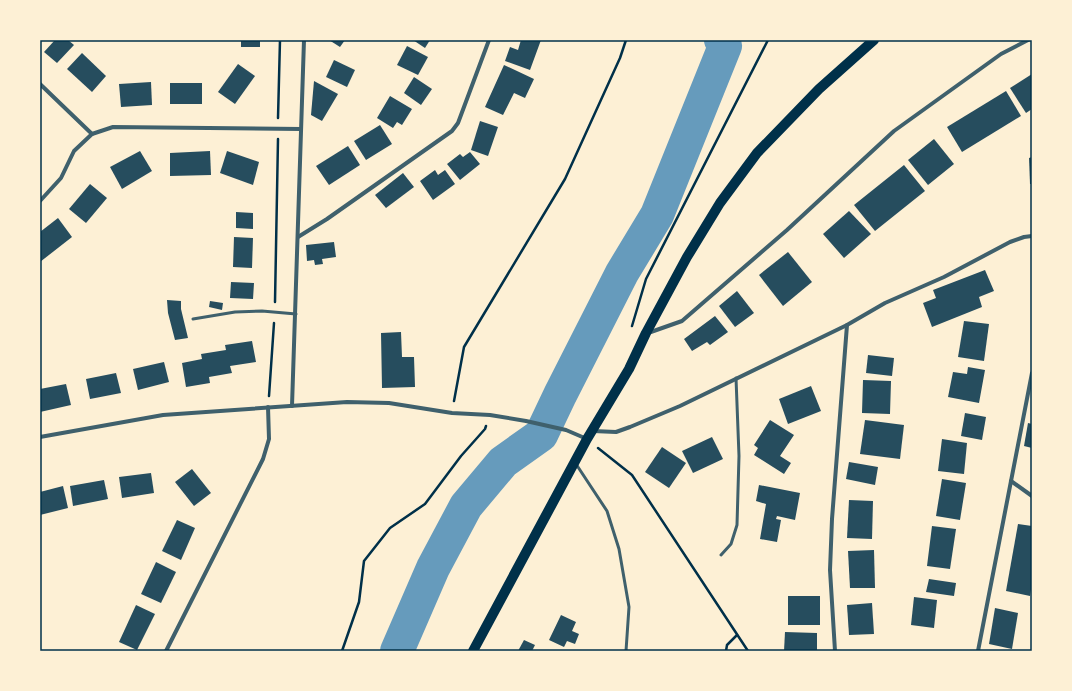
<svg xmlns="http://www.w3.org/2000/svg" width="1072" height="691" font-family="'IBM Plex Sans',sans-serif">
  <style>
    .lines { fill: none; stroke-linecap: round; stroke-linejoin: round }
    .river { stroke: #669bbc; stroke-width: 34 }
    .building { fill: #264d5e }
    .path { stroke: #003049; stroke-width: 2.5 }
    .service { stroke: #3f606c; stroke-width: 3 }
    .minor { stroke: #3f606c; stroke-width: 4 }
    .primary { stroke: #003049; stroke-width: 10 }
    .neatline { fill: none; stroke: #003049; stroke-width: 1.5 }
  </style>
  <rect width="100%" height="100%" fill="#fdf0d5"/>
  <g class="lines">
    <path class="river" d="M397,651L433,568L466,506L503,462L541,435L560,395L622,273L657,215L725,46L721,40"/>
  </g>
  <g class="building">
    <path d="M55,40H68L74,45L57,63L44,52Z"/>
    <rect x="241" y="40" width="19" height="7"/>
    <path d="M329,40H345L340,47Z"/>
    <path d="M413,40H430L425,48Z"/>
    <path d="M521,40H541L530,70L505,61L510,47L518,50Z"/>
    <path d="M407,46L428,57L418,75L397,65Z"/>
    <path d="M82,53L106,76L92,92L67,69Z"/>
    <path d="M334,60L355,70L347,87L326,77Z"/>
    <path d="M238,64L255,76L235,104L218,92Z"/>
    <path d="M504,65L534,79L525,98L514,93L503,115L485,107Z"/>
    <path d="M1032,74V109L1026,113L1010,88Z"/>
    <path d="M414,77L432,89L421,105L404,93Z"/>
    <path d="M314,81L338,94L322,121L311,115Z"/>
    <path d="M151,82L152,105L121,107L119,84Z"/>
    <rect x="170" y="83" width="32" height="21"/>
    <path d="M1006,91L1021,116L962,152L947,127Z"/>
    <path d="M390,96L412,109L402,125L397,122L393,128L377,118Z"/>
    <path d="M480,121L498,127L488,156L471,150Z"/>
    <path d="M380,125L392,144L366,160L354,141Z"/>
    <path d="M934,139L954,164L928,185L908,160Z"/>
    <path d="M348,146L360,165L329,185L316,166Z"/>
    <path d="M140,151L152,171L122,189L110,167Z"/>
    <path d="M210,151L211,175L170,176V153Z"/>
    <path d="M227,151L259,162L253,185L220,173Z"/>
    <path d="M470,152L480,164L460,180L447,164L460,154L463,157Z"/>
    <path d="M1032,157V184H1030L1029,158Z"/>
    <path d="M904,165L925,191L875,231L854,205Z"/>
    <path d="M435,170L438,175L445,170L455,184L433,200L420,181Z"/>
    <path d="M403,173L414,187L386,208L375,195Z"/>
    <path d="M90,184L107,198L86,223L69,209Z"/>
    <path d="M849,211L871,234L844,258L823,234Z"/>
    <path d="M236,212L253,213V229L236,228Z"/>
    <path d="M58,218L72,237L40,262V232Z"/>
    <path d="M234,237L253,238L252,268L233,267Z"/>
    <path d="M334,242L336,257L322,259L323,264L315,265L314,260L307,261L306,245Z"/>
    <path d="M788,252L812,282L783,306L759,275Z"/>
    <path d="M985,270L994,291L979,297L982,307L932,327L923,303L936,298L933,290Z"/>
    <path d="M231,282L254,283L253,299L230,298Z"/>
    <path d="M737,291L754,313L735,327L719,306Z"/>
    <path d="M167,300L181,301V309L188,338L175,340L168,313Z"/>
    <path d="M210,301L223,303L222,310L209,307Z"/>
    <path d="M715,316L728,332L710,345L707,342L692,351L684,339Z"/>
    <path d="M964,321L989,324L984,361L958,357Z"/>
    <path d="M401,332L402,357H414L415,387L382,388L381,333Z"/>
    <path d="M252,341L256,362L230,366L232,373L209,377L210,383L186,387L182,363L202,359L201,354L226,350L225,345Z"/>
    <path d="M868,355L894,358L892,376L866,373Z"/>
    <path d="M164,362L169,382L138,390L133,369Z"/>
    <path d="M968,367L985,370L979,403L948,397L953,372L967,374Z"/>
    <path d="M116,373L121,393L90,399L86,379Z"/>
    <path d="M863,380L891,381L890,414L862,413Z"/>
    <path d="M66,384L71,405L40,412V389Z"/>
    <path d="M811,386L821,411L788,424L779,399Z"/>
    <path d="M965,413L986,417L982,440L961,436Z"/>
    <path d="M770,420L794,435L780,456L791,463L784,474L754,455L758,448L754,445Z"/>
    <path d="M865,420L904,425L900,459L860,454Z"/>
    <path d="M1028,423L1032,424V448L1024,446Z"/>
    <path d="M712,437L723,459L693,473L682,451Z"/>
    <path d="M942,439L967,443L964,474L938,471Z"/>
    <path d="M662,447L686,463L669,488L645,472Z"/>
    <path d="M849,462L878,467L875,485L846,479Z"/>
    <path d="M192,469L211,493L194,506L175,482Z"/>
    <path d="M151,473L154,493L122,498L119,477Z"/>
    <path d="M942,479L966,483L960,520L936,516Z"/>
    <path d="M104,480L108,499L73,506L70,486Z"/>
    <path d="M759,485L800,493L795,520L777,516L776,519L781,520L777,542L760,539L766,504L756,501Z"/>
    <path d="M63,486L68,508L40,515V492Z"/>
    <path d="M849,500L873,501L872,539L847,538Z"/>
    <path d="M177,520L195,528L181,560L162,551Z"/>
    <path d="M1018,524L1032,526V583L1030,596L1006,591Z"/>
    <path d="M932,526L956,529L950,569L927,566Z"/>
    <path d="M874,550L875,588H850L848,551Z"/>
    <path d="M156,562L176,572L161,603L141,594Z"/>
    <path d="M929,579L956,583L954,596L926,592Z"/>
    <rect x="788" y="596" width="32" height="29"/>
    <path d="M914,597L937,600L934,628L911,625Z"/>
    <path d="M872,603L874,634L849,635L847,605Z"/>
    <path d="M136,605L155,614L137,650L119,642Z"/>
    <path d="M995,608L1018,613L1012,649L989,644Z"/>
    <path d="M561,615L576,622L572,631L579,634L575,644L567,641L564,647L549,640Z"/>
    <path d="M785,632L817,633V651H784Z"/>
    <path d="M524,640L535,645L532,651H518Z"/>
  </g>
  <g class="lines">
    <g class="path">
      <path d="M278,118L280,40"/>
      <path d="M275,302L278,139"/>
      <path d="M632,326L646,279L768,40"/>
      <path d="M269,396L274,323"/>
      <path d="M454,401L464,347L565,179L620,58L626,40"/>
      <path d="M598,448L632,475L748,651"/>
      <path d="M342,651L359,602L364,561L390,528L425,504L461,456L485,429L486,426"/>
      <path d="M726,651L727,645L737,635"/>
    </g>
    <g class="service">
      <path d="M193,319L235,312L262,311L296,314"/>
      <path d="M576,464L607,511L619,549L629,607L626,651"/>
      <path d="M721,555L731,544L737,525L739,456L736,378"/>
    </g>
    <g class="minor">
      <path d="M40,84L92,134"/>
      <path d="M40,201L61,178L74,151L92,134L113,127L301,129"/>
      <path d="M298,237L327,219L452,131L458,123L489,40"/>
      <path d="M648,333L682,321L787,230L894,131L1001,54L1028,40"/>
      <path d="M292,406L304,40"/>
      <path d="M593,431L616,432L630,427L680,406L847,325L885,303L944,277L1010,242L1024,237L1032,236"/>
      <path d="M40,437L163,415L347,402L389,403L452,413L490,415L526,421L566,430L587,439"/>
      <path d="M1011,481L1032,496"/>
      <path d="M166,651L263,459L269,439L268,407"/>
      <path d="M835,651L830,570L832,519L847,325"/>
      <path d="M978,651L1032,373"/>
    </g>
    <path class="primary" d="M473,651L587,439L629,369L646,333L687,257L720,203L757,153L819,89L874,40"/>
  </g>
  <rect width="1072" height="691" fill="none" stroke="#fdf0d5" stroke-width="82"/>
  <rect x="41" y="41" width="990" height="609" class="neatline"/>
</svg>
